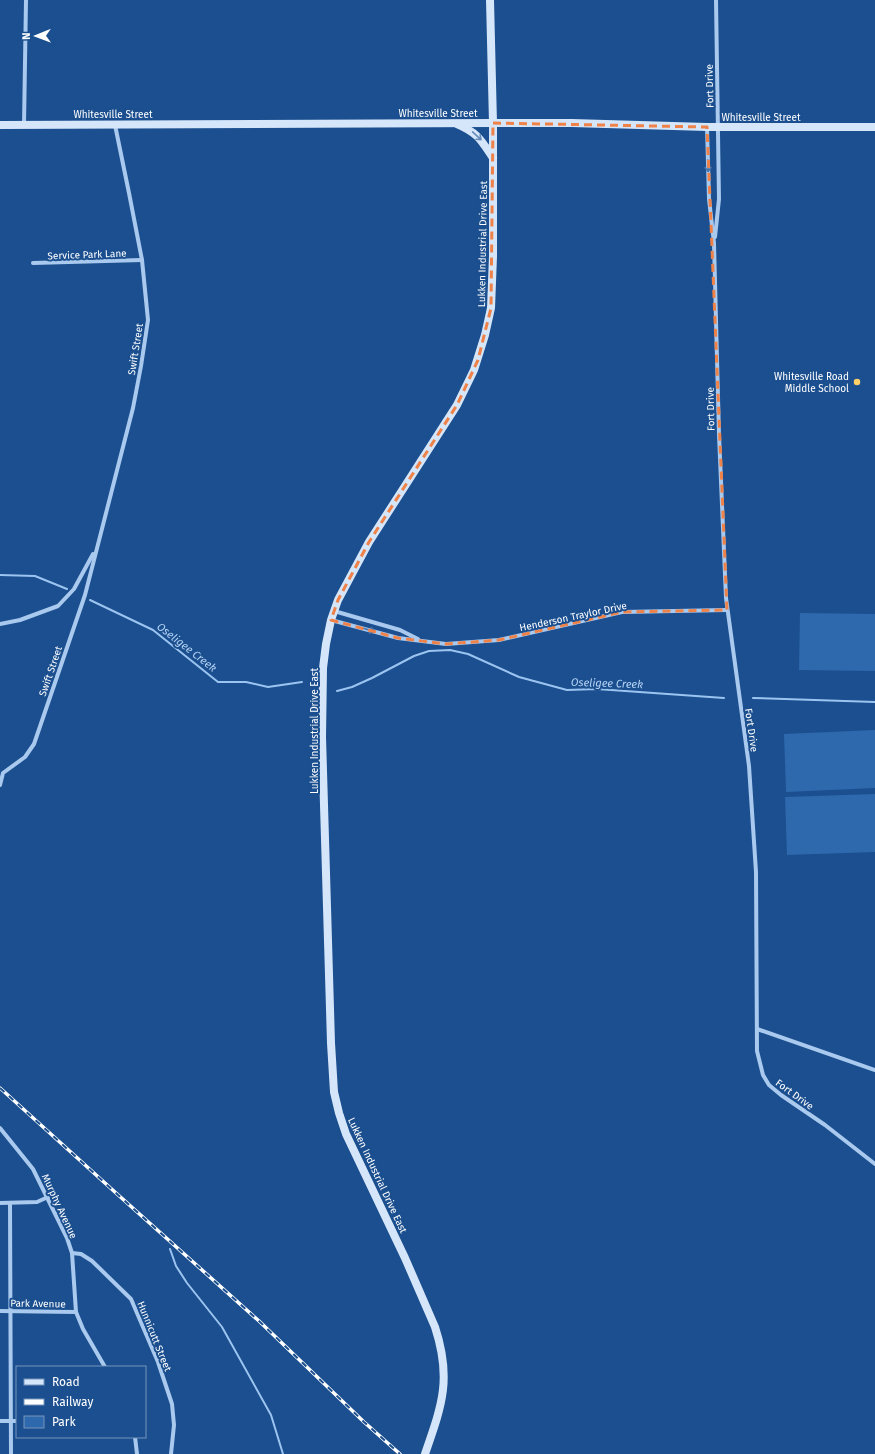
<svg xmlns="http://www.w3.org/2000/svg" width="875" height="1454" font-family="'Fira Sans',sans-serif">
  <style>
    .green { fill: #2e69ad }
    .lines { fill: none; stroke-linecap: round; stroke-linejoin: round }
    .stream { stroke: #9cc4f0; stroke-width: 2 }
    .minor { stroke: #a9c9ee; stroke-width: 4 }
    .secondary { stroke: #d6e6fa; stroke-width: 8 }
    .rail-casing { stroke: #fff; stroke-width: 3.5 }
    .rail { stroke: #1b4f8f; stroke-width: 2; stroke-dasharray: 6; stroke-linecap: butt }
    .oneway { stroke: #668bba }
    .oneway2 { stroke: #4674ac }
    .marked { fill: none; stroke: #ee8249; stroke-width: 3; stroke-dasharray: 8 5; stroke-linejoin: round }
    .poi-dot { fill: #ffd166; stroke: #1b4f8f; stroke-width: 1.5 }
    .labels { text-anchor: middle; stroke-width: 4; stroke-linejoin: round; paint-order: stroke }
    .street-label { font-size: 10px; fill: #fff; stroke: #1b4f8f }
    .poi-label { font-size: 10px; fill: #fff; stroke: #1b4f8f; text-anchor: end }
    .water-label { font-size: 11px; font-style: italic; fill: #b5d3f5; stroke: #1b4f8f }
  </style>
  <rect width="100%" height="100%" fill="#1b4f8f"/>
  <g class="green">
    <path d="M800,613L875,614V671L799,670Z"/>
    <path d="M875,730V788L786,792L784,734Z"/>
    <path d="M875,794V852L787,855L785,797Z"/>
  </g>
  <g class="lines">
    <g class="stream">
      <path d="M0,575L35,576L67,589"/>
      <path d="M90,600L153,630L218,682H246L268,687L302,682"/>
      <path d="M337,691L352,687L372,678L414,656L429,651L450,650L468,654L519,677L567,690L597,689L724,698"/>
      <path d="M753,698L875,702"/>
      <path d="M170,1249L176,1266L187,1283L222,1327L271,1415L283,1454"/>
    </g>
    <g class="minor">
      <path d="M24,125L26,0"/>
      <path d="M707,127L709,199L714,243L719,435L726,598L749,766L756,872L757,1051L763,1075L769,1085L781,1095L825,1125L875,1164"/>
      <path d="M715,237L719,199L716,0"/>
      <path d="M33,263L142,260"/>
      <path d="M334,611L400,630L418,639"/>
      <path d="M331,620L398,638L446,644L499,640L622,612L727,610"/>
      <path d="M0,624L20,620L58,606L74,589L93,554"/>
      <path d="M0,785L3,773L25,757L34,744L85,595L133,408L141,366L148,320L142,260L129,193L115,125"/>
      <path d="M757,1029L875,1070"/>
      <path d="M0,1128L33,1169L67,1238L72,1253L76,1312L83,1329L105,1367"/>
      <path d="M0,1203L37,1202L48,1197"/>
      <path d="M10,1203L11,1454"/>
      <path d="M72,1253L81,1254L92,1261L131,1299L158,1362L172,1404L174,1425L171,1454"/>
      <path d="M0,1311L76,1312"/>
      <path d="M0,1421H17"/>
      <path d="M135,1437L137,1454"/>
    </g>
    <g class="secondary">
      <path d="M457,124C478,133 481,140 493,158"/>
      <path d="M0,125L493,123H572L707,127H875"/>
      <path d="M425,1454C442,1405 452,1379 435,1327L405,1258L346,1134L339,1113L334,1092L331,1043L322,737L323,668L326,644L331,620L338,600L369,542L457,405L474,370L485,335L491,308L493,256V123L490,0"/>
    </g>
    <defs>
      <path id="rail" d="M0,1088L116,1193L259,1321L364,1422L400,1454"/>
    </defs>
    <use href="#rail" class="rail-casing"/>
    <use href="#rail" class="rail"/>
  </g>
  <defs><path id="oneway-shaft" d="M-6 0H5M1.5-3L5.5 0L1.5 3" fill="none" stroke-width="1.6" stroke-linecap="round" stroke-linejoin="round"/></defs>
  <use class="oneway" href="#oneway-shaft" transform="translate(477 136) rotate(43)"/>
  <g class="oneway2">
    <use href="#oneway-shaft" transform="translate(708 166) rotate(89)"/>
    <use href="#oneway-shaft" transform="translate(369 630) rotate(16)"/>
  </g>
  <path class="marked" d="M493,123L707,127L727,610L622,612L499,640L446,644L398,638L331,620L338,600L369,542L457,405L478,360L491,308Z"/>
  <circle class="poi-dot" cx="857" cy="382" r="4"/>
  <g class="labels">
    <g class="street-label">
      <text transform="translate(709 86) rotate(-91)" y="4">Fort Drive</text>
      <text x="438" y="117">Whitesville Street</text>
      <text x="113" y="118">Whitesville Street</text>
      <text x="761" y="121">Whitesville Street</text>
      <text transform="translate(482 244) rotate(-89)" y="4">Lukken Industrial Drive East</text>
      <text transform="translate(87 254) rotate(-2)" y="4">Service Park Lane</text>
      <text transform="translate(135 349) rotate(-81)" y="4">Swift Street</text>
      <text transform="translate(710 409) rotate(-91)" y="4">Fort Drive</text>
      <text transform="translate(573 616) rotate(-12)" y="4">Henderson Traylor Drive</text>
      <text transform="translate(50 671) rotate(-71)" y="4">Swift Street</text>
      <text transform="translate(752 730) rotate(82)" y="4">Fort Drive</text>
      <text transform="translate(314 731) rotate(-90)" y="4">Lukken Industrial Drive East</text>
      <text transform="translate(795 1094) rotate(36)" y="4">Fort Drive</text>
      <text transform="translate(378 1175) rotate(65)" y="4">Lukken Industrial Drive East</text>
      <text transform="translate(60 1206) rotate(65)" y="4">Murphy Avenue</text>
      <text transform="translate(38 1303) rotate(1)" y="4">Park Avenue</text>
      <text transform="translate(155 1336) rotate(68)" y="4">Hunnicutt Street</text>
    </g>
    <g class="poi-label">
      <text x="849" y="380">Whitesville Road<tspan x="849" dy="12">Middle School</tspan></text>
    </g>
    <g class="water-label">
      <text transform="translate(187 647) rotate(38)" y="4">Oseligee Creek</text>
      <text transform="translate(607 683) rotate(2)" y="4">Oseligee Creek</text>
    </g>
  </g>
  <rect x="16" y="1366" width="130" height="72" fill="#1b4f8f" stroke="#7695bc"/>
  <rect x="24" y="1379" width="20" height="6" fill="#d6e6fa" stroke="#7695bc"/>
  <text x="52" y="1386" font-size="12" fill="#ffffff">Road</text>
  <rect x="24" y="1399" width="20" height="6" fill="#ffffff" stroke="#7695bc"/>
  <text x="52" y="1406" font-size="12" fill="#ffffff">Railway</text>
  <rect x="24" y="1416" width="20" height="12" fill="#2e69ad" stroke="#7695bc"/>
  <text x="52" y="1426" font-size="12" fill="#ffffff">Park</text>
  <g transform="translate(36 36) rotate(269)" stroke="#1b4f8f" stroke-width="3" paint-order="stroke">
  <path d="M0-3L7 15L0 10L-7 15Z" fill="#ffffff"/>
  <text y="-6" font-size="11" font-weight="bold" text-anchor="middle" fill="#ffffff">N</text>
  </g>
</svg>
